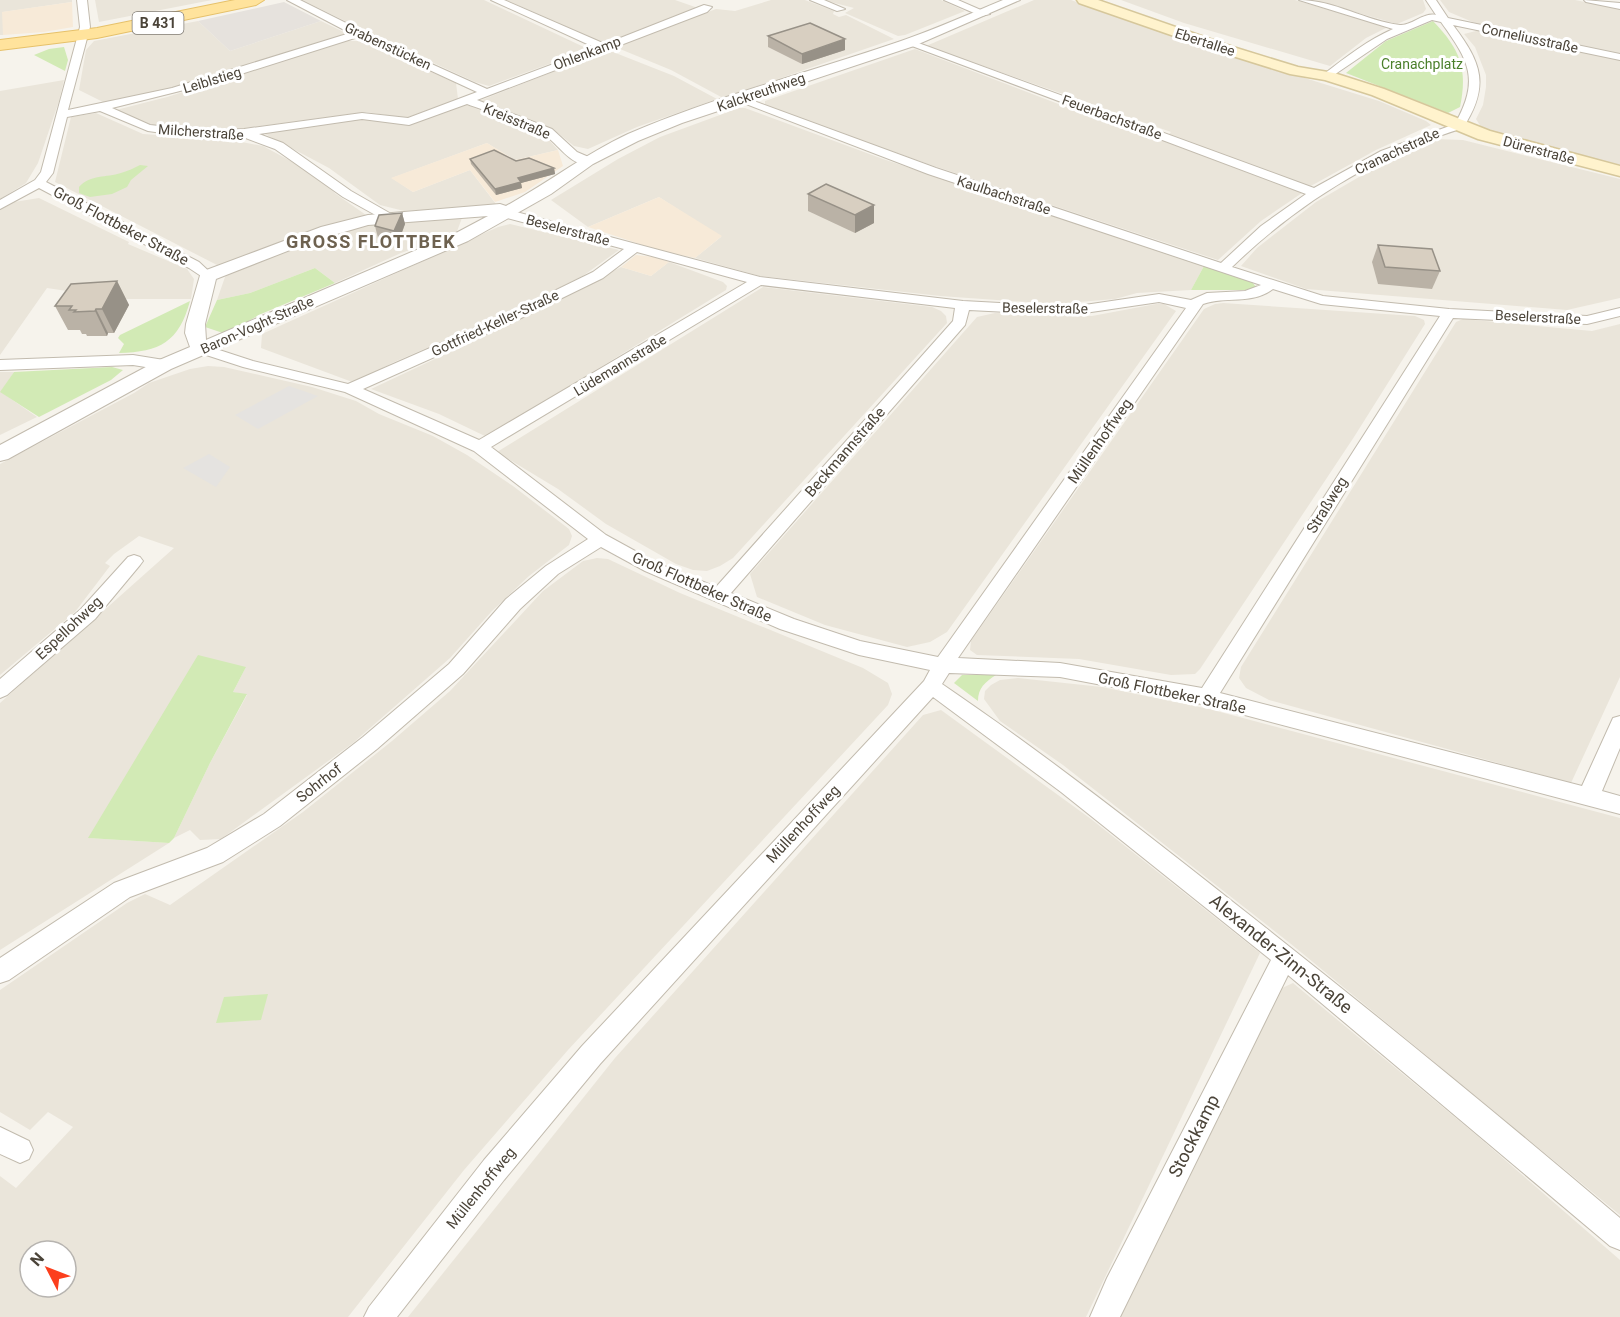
<svg xmlns="http://www.w3.org/2000/svg" width="1620" height="1317" font-family="Roboto,sans-serif">
  <style>
    .residential { fill: #eae5da; fill-rule: evenodd }
    .commercial { fill: #f7ead8 }
    .industrial { fill: #e6e2dd }
    .green { fill: #d2eab5 }
    .parking { fill: #e5e3e0 }
    .lines { fill: none; stroke-linecap: round; stroke-linejoin: round }
    .minor-casing { stroke: #c2bbae; stroke-width: 2 }
    .tertiary-casing { stroke: #c2bbae; stroke-width: 2 }
    .secondary-casing { stroke: #d6c79b; stroke-width: 3 }
    .primary-casing { stroke: #e6c16a; stroke-width: 2 }
    .minor { fill: #fff; fill-rule: evenodd }
    .tertiary { fill: #fff; fill-rule: evenodd }
    .secondary { fill: #fff3cd; fill-rule: evenodd }
    .primary { fill: #ffe39c; fill-rule: evenodd }
    .wall { fill: #bab2a6 }
    .shaded-wall { fill: #979187 }
    .building { fill: #d8cfc1; stroke: #979187; stroke-width: 1.5 }
    .labels { text-anchor: middle; stroke-width: 6; stroke-linejoin: round; paint-order: stroke }
    .shield { fill: #fff; stroke: #817c74; stroke-width: 1.5 }
    .shield-label { font-size: 14px; font-weight: bold; fill: #4b4439 }
    .far-street-label { font-size: 14px; fill: #4b4439; stroke: #fff }
    .far-park-label { font-size: 14px; fill: #4a7f2a; stroke: #fff }
    .street-label { font-size: 15px; fill: #4b4439; stroke: #fff }
    .far-district-label { font-size: 18px; font-weight: bold; letter-spacing: 1.5px; fill: #6e6250; stroke: #fff }
    .near-street-label { font-size: 18px; fill: #4b4439; stroke: #fff }
  </style>
  <rect width="100%" height="100%" fill="#f6f3ec"/>
  <g class="residential">
    <path d="M0,0H72V2L3,12V35H0Z"/>
    <path d="M95,0H212L99,22Z"/>
    <path d="M302,0H484L586,48L582,52L489,86L475,82L390,43Z"/>
    <path d="M506,0H675L698,8L612,41H599Z"/>
    <path d="M771,0H805L834,11L833,14L839,17L846,15L894,39L723,98L671,70L620,49L621,44L716,9L735,11Z"/>
    <path d="M823,0H941L965,11L905,35L898,36L845,13L854,8Z"/>
    <path d="M1034,0H1071L1188,42L1379,101L1426,121L1431,125L1376,150L1309,187L1168,135L1171,132L926,46Z"/>
    <path d="M1121,0H1295L1388,27L1366,38L1330,66L1184,23Z"/>
    <path d="M1313,0H1423L1426,9L1423,13L1397,24Z"/>
    <path d="M1440,0H1575L1620,9V54L1475,23L1449,12Z"/>
    <path d="M198,21L230,51L321,21L348,34L171,90L105,103L79,90L86,50L94,41Z"/>
    <path d="M1480,30L1620,60V165L1496,134L1481,127L1476,119L1483,105L1486,87V75L1475,47L1464,34Z"/>
    <path d="M346,41H362L456,83L458,99L406,118L366,112L223,131L154,126L116,110L167,97Z"/>
    <path d="M915,49L1155,141L1158,139L1302,193L1261,221L1218,260L928,164L765,106V101Z"/>
    <path d="M608,50L674,76L717,99L637,127L588,149L574,146L559,134L541,124L479,101Z"/>
    <path d="M64,80L59,101L38,163L26,183L0,199V91Z"/>
    <path d="M464,104L537,132L548,139L558,150L515,160L487,143L392,178L413,192L470,170L496,204L488,207L404,211L380,205L329,168L263,133L366,118L411,125Z"/>
    <path d="M739,108H745L883,159L1204,266L1191,290L1137,293L1115,299L1055,304L940,296L760,276L695,258L721,237L659,197L588,227L551,200L618,159L660,137Z"/>
    <path d="M96,113L143,134L231,140L263,146L311,172L336,194L366,215L224,265H217L55,182L71,117Z"/>
    <path d="M1435,139L1463,140L1620,179V298L1567,310L1306,289L1241,266L1257,248L1316,202L1397,155Z"/>
    <path d="M39,198L129,242L128,244L187,269L194,279L191,299H120L47,288L0,355V210L14,202Z"/>
    <path d="M462,218L456,234L401,253L335,283L315,268L250,293L217,300L225,277L229,273L312,240L349,228L381,222Z"/>
    <path d="M510,224L619,250L580,278L487,322L392,363L355,383L261,348L262,334L498,227Z"/>
    <path d="M669,262L723,282L727,286L726,290L487,437L439,414L371,389L535,312L621,267L651,276Z"/>
    <path d="M763,287L932,307L941,311L946,316L947,323L733,558L720,566L707,571L693,570L676,564L606,524L558,489L497,452Z"/>
    <path d="M1223,303L1415,316L1424,320L1425,324L1354,437L1200,669L1195,674L1171,675L1079,659L977,655L970,650L971,641L1204,309L1215,304Z"/>
    <path d="M1156,304H1164L1176,311L947,632L930,642L907,647L825,625L757,597L750,574L977,317L995,313L1092,316Z"/>
    <path d="M1463,319L1592,331L1620,324V677L1571,783L1269,700L1246,688L1239,678L1241,667L1456,322Z"/>
    <path d="M208,366L224,367L312,387L356,401L379,414L433,436L467,455L513,486L569,529L572,536L569,545L529,576L492,611L450,658L353,743L221,839L200,840L190,830L174,838L210,763L247,695L233,692L246,667L89,838L169,843L0,950V703L174,548L139,536L114,554L105,563L110,566L75,612L0,675V464L134,393L149,383L190,369Z"/>
    <path d="M0,372H14L1,392L37,417L0,435Z"/>
    <path d="M597,558L608,559L680,593L863,668L888,683L892,694L888,705L568,1050L464,1170L348,1317H0V1176L16,1188L73,1127L48,1112L30,1130L0,1112V990L127,903L145,894L170,905L303,812L392,741L450,691L543,591L583,561ZM30,1251H66V1287H30Z"/>
    <path d="M1018,678L1102,687L1209,709L1620,818V1215L1291,944L1063,765L1000,721L984,699L985,691L991,685L1000,680Z"/>
    <path d="M941,710L1091,819L1260,953L1086,1317H408L615,1058L923,715Z"/>
    <path d="M1293,983L1474,1133L1620,1260V1317H1118L1280,989Z"/>
  </g>
  <g class="commercial">
    <path d="M72,2L73,27L44,32L3,35L2,12Z"/>
    <path d="M487,143L515,160L558,150L563,166L525,192L495,202L470,170L413,192L391,178Z"/>
    <path d="M659,197L722,236L695,258L658,250L588,227Z"/>
    <path d="M636,255L654,257L669,262L651,276L621,267Z"/>
  </g>
  <path class="industrial" d="M284,2L321,21L230,51L198,21Z"/>
  <g class="green">
    <path d="M1433,21C1460,49 1468,69 1460,107L1448,113L1346,73L1386,41Z"/>
    <path d="M64,47L68,60L65,71L34,55L49,49Z"/>
    <path d="M140,165L148,166L131,180L127,187L112,194L90,197L79,193V187C91,174 106,178 121,173C128,171 134,168 140,165Z"/>
    <path d="M1204,266L1252,282L1257,288L1250,290H1191Z"/>
    <path d="M315,268L335,283L261,314L226,334L205,327L217,300L250,293Z"/>
    <path d="M190,301C179,342 160,352 119,353L124,344L118,338L120,335Z"/>
    <path d="M112,367L123,370L111,380L39,417L0,392L14,372Z"/>
    <path d="M198,655L246,667L233,692L247,694L210,763L174,838L169,843L88,838Z"/>
    <path d="M962,675H996C985,682 978,688 978,701L954,683Z"/>
    <path d="M268,994L261,1020L216,1023L224,997Z"/>
  </g>
  <g class="parking">
    <path d="M289,386L318,396L258,429L235,415Z"/>
    <path d="M209,454L230,467L216,487L183,468Z"/>
  </g>
  <g class="lines">
    <defs>
      <g id="minor">
        <path d="M77,0H87L90,27L68,110L172,88L350,33L287,0H300L396,48L487,89L596,48L491,0H504L605,44L704,5L712,7L707,12L477,100L552,129L577,152L591,158V164C572,168 559,145 545,135C533,125 485,111 467,104L409,125L362,119L259,134L283,143L351,191L393,215L394,218L393,221L388,222L343,197L275,149L243,137L205,139L148,131L100,111L67,117L53,173L46,182L199,262L214,276L207,280L189,268L39,188L0,209V200L35,180L41,172L80,27ZM358,37L477,92L408,118L362,113L244,129L205,131L150,125L112,108L216,82Z"/>
        <path d="M810,0H824L845,9L837,11Z"/>
        <path d="M944,0H958L990,14L981,16Z"/>
        <path d="M1299,0C1334,0 1366,21 1400,25C1412,26 1423,12 1436,15L1426,0H1436L1448,18L1620,54V60L1453,25C1482,63 1490,86 1463,128C1376,155 1298,203 1232,267L1323,296L1449,309L1587,316L1620,308V316L1587,324L1453,318L1220,693L1582,786L1613,718L1620,716V748L1602,791L1620,796V814L1207,705L1060,677L949,673L942,684C1042,752 1138,827 1233,902C1364,1005 1493,1110 1620,1218V1250L1610,1246L1288,975L1120,1317H1090L1107,1278L1271,960L1061,792L933,697L600,1064L504,1180L397,1317H364L369,1307L484,1160L582,1046L924,681L930,670L859,655L780,629L645,571L601,547L558,574L520,609L463,674L377,749L280,826L223,862L130,897L9,980L0,983V958L114,883L207,848L264,814L363,737L449,664L506,599L546,566L588,539L474,451L345,392L243,367L197,352L195,349L197,346H207L253,361L348,384L505,315L593,272L624,249L500,216L499,213L505,209L760,277L963,301L1071,307L1159,294L1191,300L1207,293L1245,291L1261,285L928,174L733,99L739,96L743,97L936,168L1221,263L1261,226L1306,194L904,43L913,41L1314,188L1381,151L1455,124C1480,79 1469,61 1441,22L1432,20L1387,39L1328,79L1324,78V74C1346,57 1368,40 1393,29ZM637,252L747,282L479,440L363,389L515,321L603,278ZM761,285L955,308L953,321L716,587L657,563L606,535L491,447ZM1273,289L1321,304L1440,316L1202,688L1060,663L958,658L1203,304C1226,296 1252,305 1273,289ZM1159,302L1186,308L938,657L860,641L794,619L731,593L965,325L969,310L1071,315Z"/>
        <path d="M1584,0L1620,3V9L1586,2Z"/>
        <path d="M133,355L164,360L172,365L164,370L133,365L0,370V360Z"/>
        <path d="M134,555L140,557L143,561L140,565L95,619L7,695L0,698V679L81,609L128,557Z"/>
        <path d="M0,1127L29,1141L33,1150L29,1159L20,1163L0,1154Z"/>
      </g>
      <path id="tertiary" d="M1003,0H1020L914,46L682,123L638,141L593,164L551,194L468,241L171,369L8,459L0,461V445L157,361L190,347L185,333L186,324L201,272L321,227L368,215L500,204L506,206C548,183 585,154 628,134C716,96 811,72 901,41C936,29 969,14 1003,0ZM488,216L456,233L206,340L205,324L216,279L313,241L368,225Z"/>
      <path id="secondary" d="M1077,0H1098L1233,47L1298,67L1334,73L1384,89L1490,131L1620,166V176L1478,139L1372,95L1325,80L1290,74L1223,53L1079,3Z"/>
      <path id="primary" d="M235,0H264L256,5L97,38L0,50V40L97,28Z"/>
    </defs>
    <use href="#minor" class="minor-casing"/>
    <use href="#tertiary" class="tertiary-casing"/>
    <use href="#secondary" class="secondary-casing"/>
    <use href="#primary" class="primary-casing"/>
    <use href="#minor" class="minor"/>
    <use href="#tertiary" class="tertiary"/>
    <use href="#secondary" class="secondary"/>
    <use href="#primary" class="primary"/>
  </g>
  <g class="wall">
    <path d="M768,36L845,50L802,64L768,47Z"/>
    <path d="M470,159L516,161L554,168L555,174L521,183L522,188L496,195L471,164Z"/>
    <path d="M808,194L874,205V223L855,233L808,211Z"/>
    <path d="M402,213L405,224L398,243L378,238L375,226Z"/>
    <path d="M1378,245L1440,271L1432,289L1378,284L1372,262Z"/>
    <path d="M117,281L129,305L114,333H108L107,336H87L86,334H82L80,330H68L55,306Z"/>
  </g>
  <g class="shaded-wall">
    <path d="M845,39V50L802,64V54Z"/>
    <path d="M554,168L555,174L521,183L522,188L496,195L495,189L518,178Z"/>
    <path d="M874,205V223L855,233V215Z"/>
    <path d="M402,213L405,224L398,243L394,231Z"/>
    <path d="M117,281L129,305L114,333L102,309Z"/>
    <path d="M96,309L108,333L107,336L95,311Z"/>
  </g>
  <g class="building">
    <path d="M810,23L845,39L802,54L768,36Z"/>
    <path d="M494,150L516,161L529,158L554,168L518,178L521,182L495,189L470,159Z"/>
    <path d="M826,184L874,205L855,215L808,194Z"/>
    <path d="M402,213L394,231L375,226L379,215Z"/>
    <path d="M1378,245L1432,249L1440,271L1385,267Z"/>
    <path d="M117,281L102,309H96L95,311L74,312L76,310H69L72,306H55L71,284Z"/>
  </g>
  <g class="labels">
    <rect class="shield" x="132.5" y="12" width="51" height="22" rx="4.5"/>
    <g class="shield-label">
      <text x="158" y="28">B 431</text>
    </g>
    <g class="far-street-label">
      <text transform="translate(1530 38) rotate(12)" y="5">Corneliusstraße</text>
      <text transform="translate(1205 42) rotate(18)" y="5">Ebertallee</text>
      <text transform="translate(388 46) rotate(25)" y="5">Grabenstücken</text>
      <text transform="translate(587 53) rotate(-21)" y="5">Ohlenkamp</text>
      <text transform="translate(212 80) rotate(-17)" y="5">Leiblstieg</text>
      <text transform="translate(761 92) rotate(-19)" y="5">Kalckreuthweg</text>
      <text transform="translate(1112 117) rotate(20)" y="5">Feuerbachstraße</text>
      <text transform="translate(517 121) rotate(23)" y="5">Kreisstraße</text>
      <text transform="translate(201 132) rotate(4)" y="5">Milcherstraße</text>
      <text transform="translate(1539 150) rotate(15)" y="5">Dürerstraße</text>
      <text transform="translate(1397 151) rotate(-25)" y="5">Cranachstraße</text>
      <text transform="translate(1004 195) rotate(18)" y="5">Kaulbachstraße</text>
      <text transform="translate(568 230) rotate(15)" y="5">Beselerstraße</text>
      <text transform="translate(1045 308) rotate(1)" y="5">Beselerstraße</text>
      <text transform="translate(1538 317) rotate(3)" y="5">Beselerstraße</text>
      <text transform="translate(495 323) rotate(-25)" y="5">Gottfried-Keller-Straße</text>
      <text transform="translate(257 325) rotate(-24)" y="5">Baron-Voght-Straße</text>
      <text transform="translate(620 365) rotate(-31)" y="5">Lüdemannstraße</text>
    </g>
    <g class="far-park-label">
      <text x="1422" y="69">Cranachplatz</text>
    </g>
    <g class="street-label">
      <text transform="translate(121 226) rotate(28)" y="5">Groß Flottbeker Straße</text>
      <text transform="translate(1100 441) rotate(-55)" y="5">Müllenhoffweg</text>
      <text transform="translate(845 452) rotate(-49)" y="5">Beckmannstraße</text>
      <text transform="translate(1327 505) rotate(-58)" y="5">Straßweg</text>
      <text transform="translate(702 587) rotate(24)" y="5">Groß Flottbeker Straße</text>
      <text transform="translate(69 628) rotate(-43)" y="5">Espellohweg</text>
      <text transform="translate(1172 693) rotate(12)" y="5">Groß Flottbeker Straße</text>
      <text transform="translate(319 783) rotate(-38)" y="5">Sohrhof</text>
      <text transform="translate(803 824) rotate(-47)" y="5">Müllenhoffweg</text>
      <text transform="translate(481 1188) rotate(-51)" y="5">Müllenhoffweg</text>
    </g>
    <g class="far-district-label">
      <text x="371" y="248">GROSS FLOTTBEK</text>
    </g>
    <g class="near-street-label">
      <text transform="translate(1281 954) rotate(39)" y="6">Alexander-Zinn-Straße</text>
      <text transform="translate(1194 1136) rotate(-63)" y="6">Stockkamp</text>
    </g>
  </g>
  <g transform="translate(48 1269) rotate(312)"><circle r="28" fill="#ffffff" stroke="#b7b4b0" stroke-width="1.5"/>
  <path d="M0-4.5L10 22L0 15L-10 22Z" fill="#fc3f1d"/>
  <text y="-9" font-size="16" font-weight="bold" text-anchor="middle" fill="#4b4439">N</text>
  </g>
</svg>
